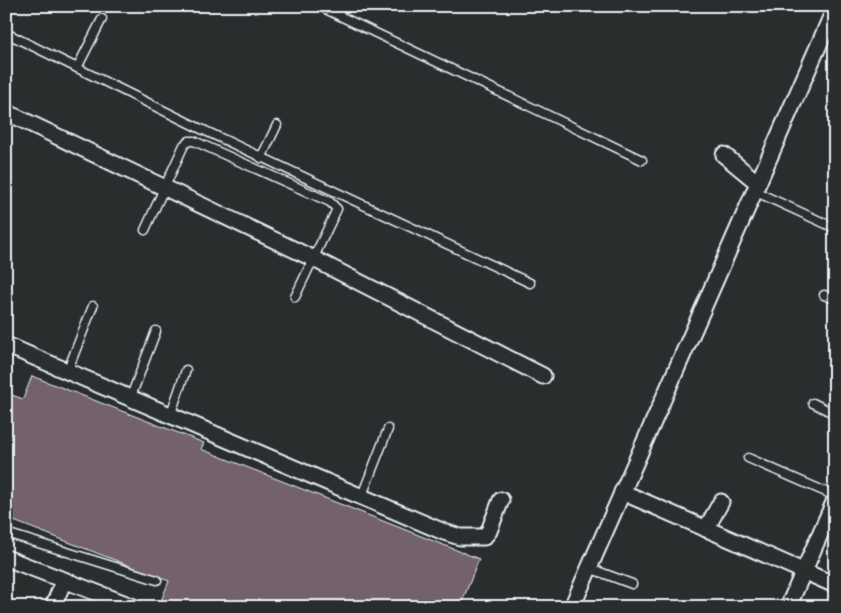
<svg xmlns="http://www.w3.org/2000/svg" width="841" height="613" font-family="Mali,sans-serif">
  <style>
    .building { fill: #73626c; stroke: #e8f1f8 }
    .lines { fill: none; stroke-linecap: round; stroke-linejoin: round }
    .service-casing { stroke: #e8f1f8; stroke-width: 11 }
    .minor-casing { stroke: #e8f1f8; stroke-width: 19 }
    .service { stroke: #2a2d2e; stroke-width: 8 }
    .minor { stroke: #2a2d2e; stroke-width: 15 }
  </style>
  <rect width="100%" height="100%" fill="#2a2d2e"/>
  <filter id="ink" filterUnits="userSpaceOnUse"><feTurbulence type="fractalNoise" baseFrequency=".02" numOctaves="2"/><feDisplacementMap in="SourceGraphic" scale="10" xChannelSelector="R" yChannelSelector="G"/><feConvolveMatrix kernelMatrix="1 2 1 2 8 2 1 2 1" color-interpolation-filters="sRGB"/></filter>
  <g filter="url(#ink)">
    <path class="building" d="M32,376L204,443L201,449L479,559L460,607H176L161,601L169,581L6,518V393L23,399Z"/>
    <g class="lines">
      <defs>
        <g id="service">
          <path d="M319,6L642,160"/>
          <path d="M6,33L197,127L530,283"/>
          <path d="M77,68L102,19"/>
          <path d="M261,158L277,125"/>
          <path d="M754,191L835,228"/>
          <path d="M145,230L184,145L189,141H194L330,202L337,209L295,297"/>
          <path d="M824,295L835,299"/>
          <path d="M67,372L93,306"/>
          <path d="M130,399L156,331"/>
          <path d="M813,403L835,414"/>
          <path d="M170,416L186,370"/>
          <path d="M748,458L835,496"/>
          <path d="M361,498L388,429"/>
          <path d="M6,533L157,580"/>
          <path d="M589,568L632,584"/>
        </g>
        <g id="minor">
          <path d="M6,112L314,259L543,376"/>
          <path d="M724,155L758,183"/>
          <path d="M6,345L444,532L460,537H484L489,531L501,500"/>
          <path d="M622,492L835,585"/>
          <path d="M706,529L721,502"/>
          <path d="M6,558L134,607"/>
          <path d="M53,607L64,580"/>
          <path d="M572,607L835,8"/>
          <path d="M788,607L835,500"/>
        </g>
      </defs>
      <use href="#service" class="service-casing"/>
      <use href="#minor" class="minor-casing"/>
      <use href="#service" class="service"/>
      <use href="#minor" class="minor"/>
    </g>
  </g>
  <rect width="841" height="613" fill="none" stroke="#2a2d2e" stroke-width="25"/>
  <rect x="12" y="12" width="816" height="588" fill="none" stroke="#e8f1f8" stroke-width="2" filter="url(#ink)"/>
</svg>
